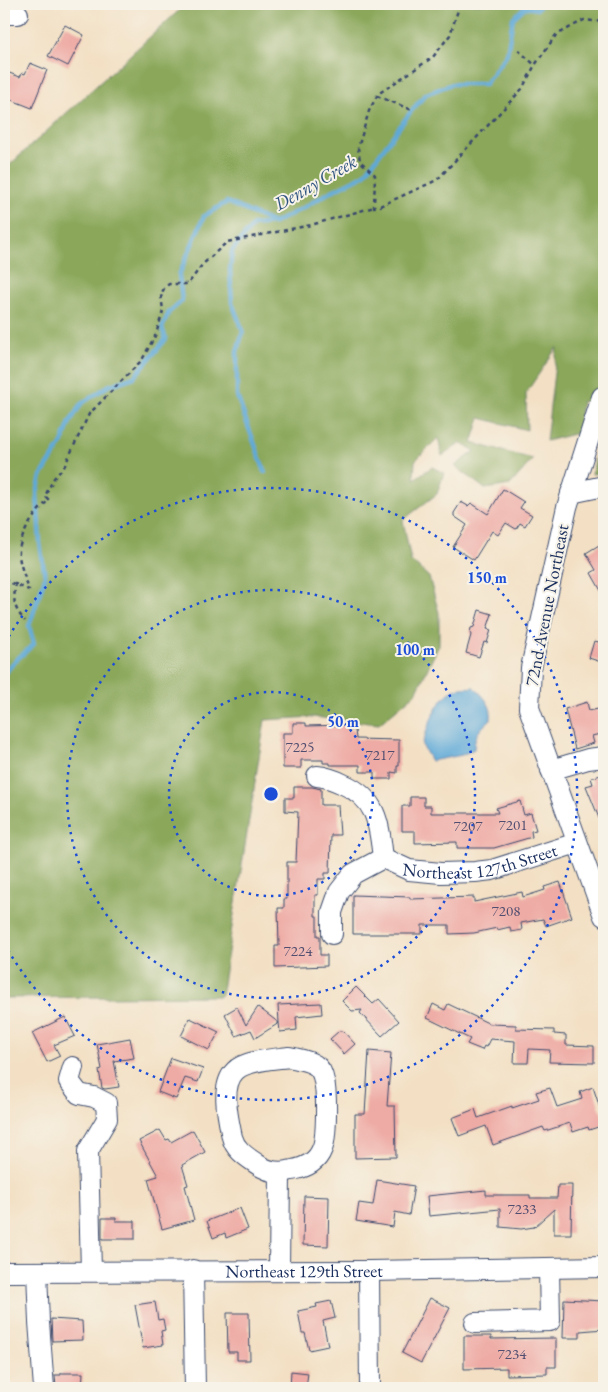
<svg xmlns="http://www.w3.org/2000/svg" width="608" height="1392" font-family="'EB Garamond',serif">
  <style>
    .forest { fill: #8aa75a; stroke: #526b5c }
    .water { fill: #5fa9d7; stroke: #3d6c9a }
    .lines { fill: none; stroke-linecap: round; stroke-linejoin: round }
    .stream { stroke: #5fa9d7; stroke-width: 4.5 }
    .building { fill: #eeaaa4 }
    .minor-casing { stroke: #3b4a6d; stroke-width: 22 }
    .path { stroke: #3b4a6d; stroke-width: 2.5; stroke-dasharray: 4 4; stroke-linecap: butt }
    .minor { stroke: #fff; stroke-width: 20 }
    .ring { fill: none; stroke: #1d4ed8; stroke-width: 2.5; stroke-dasharray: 2.5 5 }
    .labels { text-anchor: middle; stroke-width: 4; stroke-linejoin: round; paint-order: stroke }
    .number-label { font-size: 15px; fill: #504e70 }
    .street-label { font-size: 18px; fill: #1b2f5e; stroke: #f7f3e8 }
    .water-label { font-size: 19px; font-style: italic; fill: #2f5482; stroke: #f7f3e8 }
    .centre { fill: #1d4ed8; stroke: #f7f3e8; stroke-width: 2.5 }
    .ring-label { font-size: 15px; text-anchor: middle; font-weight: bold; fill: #1d4ed8; stroke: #f7f3e8; stroke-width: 4; stroke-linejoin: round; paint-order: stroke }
  </style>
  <rect width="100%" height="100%" fill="#f7f3e8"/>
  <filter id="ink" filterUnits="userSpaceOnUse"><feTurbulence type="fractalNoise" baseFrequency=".02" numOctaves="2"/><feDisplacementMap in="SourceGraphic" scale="10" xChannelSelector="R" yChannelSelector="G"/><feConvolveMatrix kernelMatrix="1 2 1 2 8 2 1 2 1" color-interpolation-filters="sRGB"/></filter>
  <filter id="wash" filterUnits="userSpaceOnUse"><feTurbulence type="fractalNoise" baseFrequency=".0096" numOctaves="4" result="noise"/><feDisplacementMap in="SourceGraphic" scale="20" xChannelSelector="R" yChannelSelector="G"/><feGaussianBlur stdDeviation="1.12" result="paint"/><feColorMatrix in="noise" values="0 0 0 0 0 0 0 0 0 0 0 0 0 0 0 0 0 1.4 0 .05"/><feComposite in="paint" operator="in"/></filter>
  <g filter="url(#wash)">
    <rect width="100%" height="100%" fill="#f3e0c4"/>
    <g class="forest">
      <path d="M186,4H604V405L582,401L578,433L546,441L557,347L526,393L527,430L480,418L472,443L533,459L510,485L485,489L455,466L475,451L461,443L442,456L438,438L415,461L414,479L432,467L444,473L437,494L403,520L411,561L429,577L439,613V645L416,693L379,724L313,717L265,720L221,996L4,998V170Z"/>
      <path d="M604,419V473L592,474Z"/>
    </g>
    <path class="water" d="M474,687C483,696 493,705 491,719C481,728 474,734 474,749L462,755L431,761L422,745C428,727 436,699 454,690C460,687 467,688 474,687Z"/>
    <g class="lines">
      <g class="stream">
        <path d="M265,472L237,396V352L243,331L232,303L230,270L232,251L253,225L274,223"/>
        <path d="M4,674L16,660L34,644L29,626L45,577L40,543L37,493L41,476L62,443L70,422L81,404L108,386L134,377L166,339L162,328L169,312L182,301L179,275L204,216L227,202L274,223L303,208L330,192L364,175L412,110L426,94L452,84H485L507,54L513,18L525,7L537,9L542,4"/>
      </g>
    </g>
    <g id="blocks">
      <g class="building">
        <path d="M65,25L84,35L68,66L48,56Z"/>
        <path d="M30,63L47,70L32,108L4,97V71L20,77L22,73L25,74Z"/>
        <path d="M503,489L524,502L520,508L532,515L525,526L520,523L516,529L506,523L498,535L492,531L474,560L453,547L467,525L454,516V513L461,502L468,506L471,503L488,514Z"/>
        <path d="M604,542V596L591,573L596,570L586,553Z"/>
        <path d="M479,610L492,614L487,629L491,630L487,643L484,642L479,657L466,653L471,635L470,633L471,628L474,627Z"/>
        <path d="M594,641L604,643V663L589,658Z"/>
        <path d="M587,702L589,711L598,709L604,733L592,736L594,743L575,749L565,709Z"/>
        <path d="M293,723H306V726L347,725V730H355L356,739L399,740V766H397V773L391,772V779H374V772H360V765H330V763H323V760H301V768H283V733H293Z"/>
        <path d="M604,774V828H603L586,786L593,784L591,778Z"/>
        <path d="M294,787H312L321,789V805H338L340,835H331L330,873H325V879H318V895H315V916H317V936H320V955H327V966L275,968V946H279L278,908H284V899H287V862H296L298,812L285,811V798H294Z"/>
        <path d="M410,797H424V806H431V813H498L496,808L520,801L524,815L531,813L536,830L531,831L532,837L494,848H457V842L415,843V831H402V806H410Z"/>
        <path d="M560,882L572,917L546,926L543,919L521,923L522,930L511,932L510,927L497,930V928L474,933L449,934V925H422V934H353V895L410,897V899L474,897V902L522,892L523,897L545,890L544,887Z"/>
        <path d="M356,987L373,1004L379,999L399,1021L382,1036L360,1013L362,1010L352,1011L342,1001Z"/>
        <path d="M321,1003L322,1014L296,1017L297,1030L280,1032L279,1023L255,1038L251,1030L236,1036L225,1014L237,1007L246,1025L258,1007L279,1023L278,1005Z"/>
        <path d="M433,1004L445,1010L448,1004L490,1024L516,1025V1029L554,1030V1034L566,1035V1045L594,1046V1063L549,1062L550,1050L529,1049L528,1063H514L515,1041L490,1039L486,1047L484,1046L482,1050L467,1044L470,1039L427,1018Z"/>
        <path d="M65,1017L75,1036L54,1045L60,1056L47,1062L32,1033Z"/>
        <path d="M190,1018L219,1032L209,1050L181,1036Z"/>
        <path d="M339,1031H343L355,1044L344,1054L330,1039Z"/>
        <path d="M130,1038L134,1058L114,1061L119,1087L105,1089L102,1088L99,1070L102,1069L97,1044Z"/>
        <path d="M369,1051L391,1053L387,1106H395L396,1157L355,1158V1114H365Z"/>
        <path d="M171,1058L203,1069L198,1082L185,1078L176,1099L158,1092Z"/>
        <path d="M593,1087L604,1120V1125L589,1130L588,1127L573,1132L570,1123L545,1131L543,1127L493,1145L486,1126L459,1136L452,1118L475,1109L478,1118L512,1106V1108L539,1099L536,1092L550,1088L557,1107L582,1099L580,1092Z"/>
        <path d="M160,1130L166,1140L169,1139L171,1142L193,1130L205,1152L182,1165L188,1185L185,1186L194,1220L162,1229L148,1179L158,1176L139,1141Z"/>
        <path d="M377,1180L414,1186L409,1215L395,1212L393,1227L356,1221L359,1203L373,1205Z"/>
        <path d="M558,1185H572L571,1234H554V1209L534,1227L521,1229L500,1227V1209L429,1216L427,1196L486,1190V1195H530V1198H557Z"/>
        <path d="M304,1196L329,1197L328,1246L303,1245Z"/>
        <path d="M240,1208L248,1229L226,1238L225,1233L213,1238L207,1221Z"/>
        <path d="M102,1218H116V1221H135V1239H102Z"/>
        <path d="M430,1298L450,1308L421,1363L402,1353Z"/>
        <path d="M564,1299L604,1301V1329L580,1331V1338H563Z"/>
        <path d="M331,1301L335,1318L323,1321L328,1346L309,1350L305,1333H302L298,1311L317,1307L316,1304Z"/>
        <path d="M155,1302L158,1320L163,1319L165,1330L161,1331L163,1345L143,1348L135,1305Z"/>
        <path d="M227,1313H249L250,1360H237V1352H228Z"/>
        <path d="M51,1319L82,1321L83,1340L52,1341Z"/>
        <path d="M464,1336H491V1339L556,1338V1367H547V1374L507,1375V1368L464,1369Z"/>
        <path d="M291,1371L308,1373L306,1388H290Z"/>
        <path d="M61,1373H83L82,1388H56L55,1375H61Z"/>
      </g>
    </g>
  </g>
  <g filter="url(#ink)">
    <use href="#blocks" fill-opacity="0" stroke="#3b4a6d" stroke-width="1"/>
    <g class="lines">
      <defs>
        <g id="minor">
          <path d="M4,14H18"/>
          <path d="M602,397L567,507L531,668L529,708L604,916"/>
          <path d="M571,493L604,486"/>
          <path d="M551,770L588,759L604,757"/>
          <path d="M317,776C327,777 335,780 343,784C378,799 379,825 383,858"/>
          <path id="s1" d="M383,858L409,870L441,873L475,872L492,870L577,843"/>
          <path d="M332,934V912L339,892L353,874L383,858"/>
          <path d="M289,1057C297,1059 308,1060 315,1065C320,1068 323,1075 324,1081C327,1093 327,1138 322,1149C317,1162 305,1168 292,1170C279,1174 268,1172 257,1164C247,1157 235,1150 232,1137C228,1118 220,1086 235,1071C245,1060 275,1059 289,1057Z"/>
          <path d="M73,1067L69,1081L79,1094L94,1097L106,1103L107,1119L88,1151L91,1271"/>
          <path d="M193,1270L195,1388"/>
          <path d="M279,1271L280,1173"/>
          <path d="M369,1271L370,1388"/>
          <path id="s2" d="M4,1272L369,1271L604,1267"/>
          <path d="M37,1272L39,1322L44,1388"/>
          <path d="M475,1323L550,1321L549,1268"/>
        </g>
      </defs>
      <use href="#minor" class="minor-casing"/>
      <g class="path">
        <path d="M460,4L450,35L433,57L378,94L369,111L358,148L360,161L375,175L374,207L380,206L437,180L522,89L535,65L556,35L584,20L604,22"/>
        <path d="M518,50L535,65"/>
        <path d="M377,96L412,110"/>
        <path d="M4,580L29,590C26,580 18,561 19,551C21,533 35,512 49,500L45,496L54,478L64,467L89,414L142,360L156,334L163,311L161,294L165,287L169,284H188L202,265L227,242L311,225L374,207"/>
        <path d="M16,583C13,601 13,607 25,621"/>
      </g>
      <use href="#minor" class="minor"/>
    </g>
  </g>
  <g class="ring">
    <circle cx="271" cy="794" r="102"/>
    <circle cx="271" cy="794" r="204"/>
    <path d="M5 643A306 306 0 1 1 5 945"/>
  </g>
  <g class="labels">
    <g class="number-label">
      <text x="300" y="752">7225</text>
      <text x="380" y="760">7217</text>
      <text x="513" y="830">7201</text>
      <text x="468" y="831">7207</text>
      <text x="506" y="916">7208</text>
      <text x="298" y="956">7224</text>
      <text x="522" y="1214">7233</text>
      <text x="512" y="1359">7234</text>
    </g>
    <g class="street-label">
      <text transform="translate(547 605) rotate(-79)" y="6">72nd Avenue Northeast</text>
      <text dy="6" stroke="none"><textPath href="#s1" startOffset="101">Northeast 127th Street</textPath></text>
      <text dy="6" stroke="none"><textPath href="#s2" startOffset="300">Northeast 129th Street</textPath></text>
    </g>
    <g class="water-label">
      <text transform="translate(315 182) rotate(-30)" y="7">Denny Creek</text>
    </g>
  </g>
  <circle cx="271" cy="794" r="8" class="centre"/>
  <g class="ring-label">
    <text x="487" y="583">150 m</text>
    <text x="415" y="655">100 m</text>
    <text x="343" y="727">50 m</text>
  </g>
  <rect width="608" height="1392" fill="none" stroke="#f7f3e8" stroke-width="20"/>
</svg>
